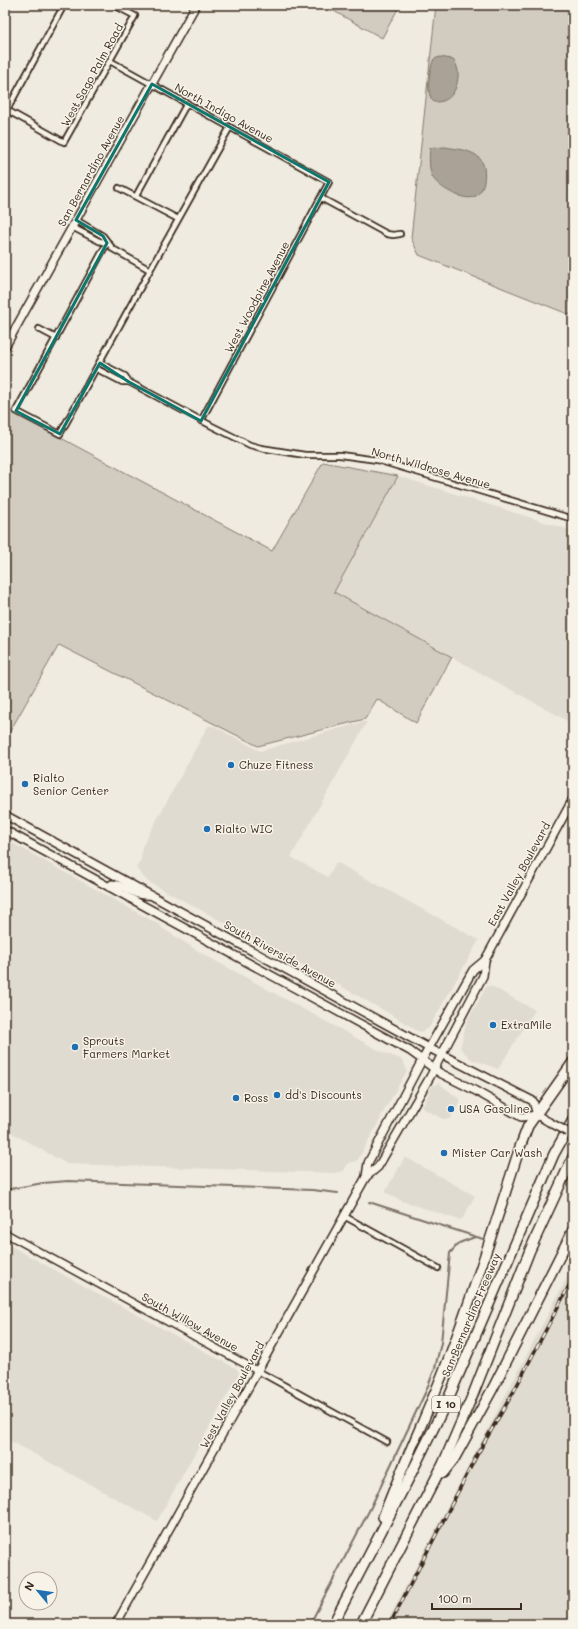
<svg xmlns="http://www.w3.org/2000/svg" width="578" height="1629" font-family="Mali,sans-serif">
  <style>
    .built { fill: #e0dbd0 }
    .green { fill: #d1cbc0; stroke: #867a6f }
    .water { fill: #aaa296; stroke: #7e7266 }
    .lines { fill: none; stroke-linecap: round; stroke-linejoin: round }
    .stream { stroke: #7e7266; stroke-width: 2 }
    .minor-casing { stroke: #3b2a1e; stroke-width: 8 }
    .tertiary-casing { stroke: #3b2a1e; stroke-width: 9 }
    .secondary-casing { stroke: #3b2a1e; stroke-width: 10 }
    .primary-casing { stroke: #3b2a1e; stroke-width: 10 }
    .motorway-casing { stroke: #3b2a1e; stroke-width: 12 }
    .minor { stroke: #f7f3e8; stroke-width: 4.5 }
    .tertiary { stroke: #f7f3e8; stroke-width: 6 }
    .secondary { stroke: #f7f3e8; stroke-width: 7 }
    .primary { stroke: #f7f3e8; stroke-width: 7 }
    .motorway { stroke: #f7f3e8; stroke-width: 9 }
    .rail-casing { stroke: #3b2a1e; stroke-width: 3.5 }
    .rail { stroke: #f7f3e8; stroke-width: 2; stroke-dasharray: 6; stroke-linecap: butt }
    .primary-bridge-casing { stroke: #3b2a1e; stroke-width: 10; stroke-linecap: butt }
    .primary-bridge { stroke: #f7f3e8; stroke-width: 7 }
    .marked { fill: none; stroke: #0f766e; stroke-width: 3; stroke-linejoin: round }
    .poi-dot { fill: #1f6fb2; stroke: #f7f3e8; stroke-width: 1.5 }
    .labels { text-anchor: middle; stroke-width: 3; stroke-linejoin: round; paint-order: stroke }
    .shield { fill: #f7f3e8; stroke: #73665b; stroke-width: 1 }
    .shield-label { font-size: 10px; font-weight: bold; fill: #3b2a1e }
    .street-label { font-size: 11px; fill: #3b2a1e; stroke: #f7f3e8 }
    .poi-label { font-size: 11px; fill: #3b2a1e; stroke: #f7f3e8; text-anchor: start }
  </style>
  <rect width="100%" height="100%" fill="#efebe0"/>
  <filter id="ink" filterUnits="userSpaceOnUse"><feTurbulence type="fractalNoise" baseFrequency=".025" numOctaves="2"/><feDisplacementMap in="SourceGraphic" scale="8" xChannelSelector="R" yChannelSelector="G"/><feConvolveMatrix kernelMatrix="1 2 1 2 8 2 1 2 1" color-interpolation-filters="sRGB"/></filter>
  <g filter="url(#ink)">
    <g class="built">
      <path d="M398,476L573,531V724L334,592Z"/>
      <path d="M362,722H367L291,857L328,877L336,862L479,940L429,1028L421,1032L417,1031L404,1022L323,976L147,881L136,868L141,859L142,847L208,726H214L260,751Z"/>
      <path d="M5,839L160,925L162,928L203,954L380,1051L403,1060L407,1071L381,1116V1118L357,1161L348,1163L344,1171L333,1173L67,1164L5,1129Z"/>
      <path d="M487,986H491L535,1010L498,1069L471,1059L460,1048L467,1021Z"/>
      <path d="M439,1083L459,1099V1104L450,1119H443L422,1108L432,1086Z"/>
      <path d="M405,1157L475,1196L463,1218L459,1220L402,1201L385,1192Z"/>
      <path d="M5,1243L237,1369L239,1374L157,1521L5,1438Z"/>
      <path d="M573,1266V1624H386Z"/>
    </g>
    <g class="green">
      <path d="M323,5H400L382,38Z"/>
      <path d="M436,5H573V316L419,255L411,238Z"/>
      <path d="M5,408L272,551L323,462L398,476L334,592L452,657L416,723L377,699L365,719L258,746L59,645L5,740Z"/>
    </g>
    <g class="water">
      <path d="M440,57C444,58 449,58 453,60C456,62 457,67 458,71C459,87 452,103 434,102C425,95 429,69 434,59Z"/>
      <path d="M445,147C470,151 488,152 484,182C483,188 480,194 474,197C462,201 437,187 432,176C429,169 429,156 430,148Z"/>
    </g>
    <g class="lines">
      <g class="stream">
        <path d="M5,1190L43,1183L68,1181L312,1190L338,1193"/>
        <path d="M369,1202L486,1240"/>
        <path d="M310,1624L370,1509L426,1391L435,1368L441,1343L450,1253L459,1243L475,1237"/>
      </g>
      <defs>
        <g id="minor">
          <path d="M110,61L329,182L201,421"/>
          <path d="M5,109L64,142L135,16L114,5"/>
          <path d="M7,110L64,5"/>
          <path d="M119,188L178,219"/>
          <path d="M136,196L187,103"/>
          <path d="M321,198L387,234L393,235L400,234"/>
          <path d="M76,220L103,236L113,249L150,270L230,127"/>
          <path d="M72,227L99,241L107,243"/>
          <path d="M107,243L16,411L60,434L150,270"/>
          <path d="M39,329L56,338"/>
          <path d="M97,369L122,382H129L125,376L100,363"/>
          <path d="M129,382L212,426L250,445L261,448L305,455H340L377,460L573,519"/>
          <path d="M344,1216L438,1268"/>
          <path d="M258,1371L387,1442"/>
        </g>
        <path id="tertiary" d="M5,1233L258,1371"/>
        <path id="secondary" d="M5,347L196,5"/>
        <g id="primary">
          <path d="M5,815L429,1048L533,1101L537,1115"/>
          <path d="M5,830L410,1051L440,1073L474,1090L521,1117L537,1115L549,1122"/>
          <path d="M109,887L112,884C127,885 132,897 150,895"/>
          <path d="M366,1177L368,1163L421,1062L473,970L485,960L573,799"/>
          <path d="M116,1624L366,1177L378,1167L430,1077L483,976L485,960"/>
        </g>
        <g id="motorway">
          <path d="M443,1473L454,1459L493,1388L573,1230"/>
          <path d="M383,1517C403,1464 428,1413 448,1360C475,1290 497,1218 520,1147L528,1126L573,1062"/>
          <path d="M333,1624L408,1480L449,1397L554,1154L573,1120"/>
          <path d="M361,1624L443,1464L474,1392L530,1250L573,1157"/>
        </g>
      </defs>
      <use href="#minor" class="minor-casing"/>
      <use href="#tertiary" class="tertiary-casing"/>
      <use href="#secondary" class="secondary-casing"/>
      <use href="#primary" class="primary-casing"/>
      <use href="#motorway" class="motorway-casing"/>
      <use href="#minor" class="minor"/>
      <use href="#tertiary" class="tertiary"/>
      <use href="#secondary" class="secondary"/>
      <use href="#primary" class="primary"/>
      <use href="#motorway" class="motorway"/>
      <defs>
        <path id="rail" d="M390,1624L478,1453L514,1391L573,1278"/>
      </defs>
      <use href="#rail" class="rail-casing"/>
      <use href="#rail" class="rail"/>
      <defs>
        <path id="primary-bridge" d="M549,1122L568,1132"/>
      </defs>
      <use href="#primary-bridge" class="primary-bridge-casing"/>
      <use href="#primary-bridge" class="primary-bridge"/>
    </g>
  </g>
  <path class="marked" d="M152,84L329,182L201,421L129,382L100,363L60,434L16,411L107,243L103,236L76,220Z"/>
  <g class="poi-dot">
    <circle cx="231" cy="765" r="4"/>
    <circle cx="25" cy="784" r="4"/>
    <circle cx="207" cy="829" r="4"/>
    <circle cx="493" cy="1025" r="4"/>
    <circle cx="75" cy="1047" r="4"/>
    <circle cx="277" cy="1095" r="4"/>
    <circle cx="236" cy="1098" r="4"/>
    <circle cx="451" cy="1109" r="4"/>
    <circle cx="444" cy="1153" r="4"/>
  </g>
  <g class="labels">
    <rect class="shield" x="432" y="1396" width="28" height="16" rx="3"/>
    <g class="shield-label">
      <text x="446" y="1408">I 10</text>
    </g>
    <g class="street-label">
      <text transform="translate(92 75) rotate(-61)" y="4">West Sago Palm Road</text>
      <text transform="translate(224 113) rotate(29)" y="4">North Indigo Avenue</text>
      <text transform="translate(91 171) rotate(-61)" y="4">San Bernardino Avenue</text>
      <text transform="translate(257 297) rotate(-62)" y="4">West Woodpine Avenue</text>
      <text transform="translate(431 468) rotate(16)" y="4">North Wildrose Avenue</text>
      <text transform="translate(519 874) rotate(-61)" y="4">East Valley Boulevard</text>
      <text transform="translate(280 954) rotate(29)" y="4">South Riverside Avenue</text>
      <text transform="translate(471 1315) rotate(-67)" y="4">San Bernardino Freeway</text>
      <text transform="translate(190 1322) rotate(29)" y="4">South Willow Avenue</text>
      <text transform="translate(232 1395) rotate(-61)" y="4">West Valley Boulevard</text>
    </g>
    <g class="poi-label">
      <text x="239" y="769">Chuze Fitness</text>
      <text x="33" y="782">Rialto<tspan x="33" dy="13">Senior Center</tspan></text>
      <text x="215" y="833">Rialto WIC</text>
      <text x="501" y="1029">ExtraMile</text>
      <text x="83" y="1045">Sprouts<tspan x="83" dy="13">Farmers Market</tspan></text>
      <text x="285" y="1099">dd's Discounts</text>
      <text x="244" y="1102">Ross</text>
      <text x="459" y="1113">USA Gasoline</text>
      <text x="452" y="1157">Mister Car Wash</text>
    </g>
  </g>
  <rect width="578" height="1629" fill="none" stroke="#f7f3e8" stroke-width="20"/>
  <rect x="10" y="10" width="558" height="1609" fill="none" stroke="#3b2a1e" stroke-width="1.5" filter="url(#ink)"/>
  <g transform="translate(38 1591) rotate(299)"><circle r="19" fill="#f7f3e8" stroke="#aca397"/>
  <path d="M0-3L7 15L0 10L-7 15Z" fill="#1f6fb2"/>
  <text y="-6" font-size="11" font-weight="bold" text-anchor="middle" fill="#3b2a1e">N</text>
  </g>
  <path d="M432 1603v6h89v-6" fill="none" stroke="#3b2a1e" stroke-width="2"/>
  <text x="438" y="1603" font-size="12" fill="#3b2a1e" stroke="#f7f3e8" stroke-width="3" paint-order="stroke">100 m</text>
</svg>
